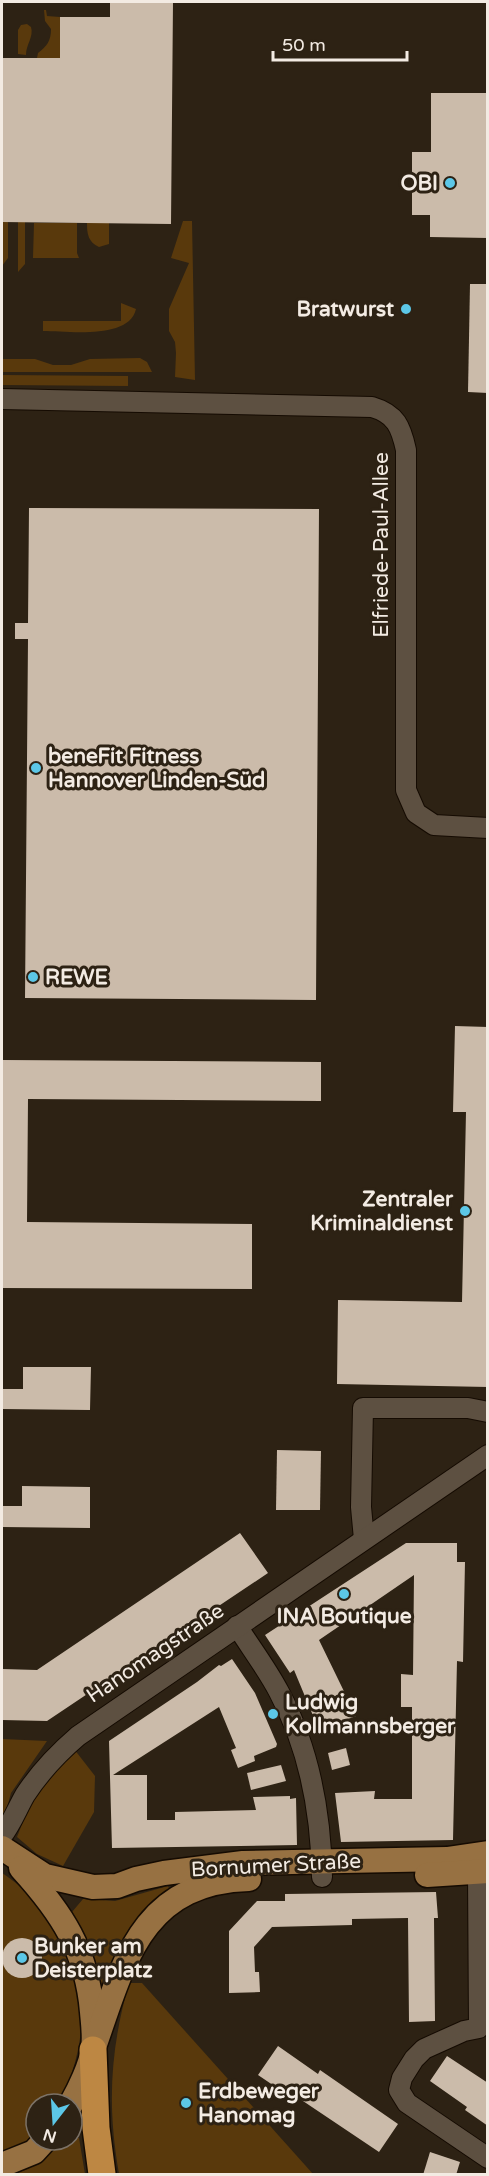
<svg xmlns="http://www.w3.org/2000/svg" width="489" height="2176" font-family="'Varela Round',sans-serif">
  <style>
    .green { fill: #59390c }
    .building { fill: #cbbbaa }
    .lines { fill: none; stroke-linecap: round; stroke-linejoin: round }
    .minor-casing { stroke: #150b02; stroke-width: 22 }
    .major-casing { stroke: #150b02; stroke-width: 27 }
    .highway-casing { stroke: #150b02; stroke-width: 30 }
    .minor { stroke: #5d5041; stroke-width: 20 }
    .major { stroke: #977142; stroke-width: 24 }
    .highway { stroke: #bd8743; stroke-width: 27 }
    .poi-dot { fill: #5cc7e7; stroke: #2d2214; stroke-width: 2 }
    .labels { text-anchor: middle; stroke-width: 6; stroke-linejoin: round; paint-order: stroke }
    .poi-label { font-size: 21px; font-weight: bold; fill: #f3ebe3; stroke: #2d2214; text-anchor: start }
    .street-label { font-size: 21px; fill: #f3ebe3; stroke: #2d2214 }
  </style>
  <rect width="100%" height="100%" fill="#2d2214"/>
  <g class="green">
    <path d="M44,10H46L47,16L60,17V58H37L38,53C47,46 51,41 51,29L45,21Z"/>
    <path d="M27,24L31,27C34,37 26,44 26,55L18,54V30L21,25Z"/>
    <path d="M183,221H192L195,380L175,377L176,353L175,342L169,331V309L189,263L171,258Z"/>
    <path d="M2,222H8V258L2,266Z"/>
    <path d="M18,222H25V264L18,272Z"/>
    <path d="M34,223H77V253L79,258H33Z"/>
    <path d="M87,223H109V244L99,247C88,242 87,234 87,223Z"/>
    <path d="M121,303L136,309C129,340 68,331 43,331V321H121Z"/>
    <path d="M140,358L147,362L152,372H2V359H35L53,365H71L90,359Z"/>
    <path d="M2,375L128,376V386L2,385Z"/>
    <path d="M2,1739L47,1741L11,1793L3,1822Z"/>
    <path d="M74,1749L95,1776L94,1812L63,1866L37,1854L17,1837C31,1800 44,1776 74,1749Z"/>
    <path d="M2,1873C29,1891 43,1908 58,1937C63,1946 70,1956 74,1965C91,2006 79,2066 59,2104H36V2136L21,2147L2,2157Z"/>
    <path d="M168,1886L170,1891C129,1921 122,1938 106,1985H102L96,1962L72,1912L83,1899L115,1901Z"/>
    <path d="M129,1983H142L313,2174H119C107,2106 110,2050 129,1983Z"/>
    <path d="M72,2135L79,2138L85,2174H13C33,2169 49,2156 62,2140H72Z"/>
  </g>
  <g class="building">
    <path d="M110,2H173L171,224L2,222V58H60V17H110Z"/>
    <path d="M431,93H488V238L430,237V215H412V152H431Z"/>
    <path d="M470,284H488V393L468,392Z"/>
    <path d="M29,508L319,509L316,1000L25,998L28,639H15V623H28Z"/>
    <path d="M455,1026L488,1027V1387L337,1384L338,1300L462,1302L466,1112H453Z"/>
    <path d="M2,1060L321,1062V1101L28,1099L27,1222L252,1224V1289L2,1288Z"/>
    <path d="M23,1367H91L90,1410L2,1409V1389H23Z"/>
    <path d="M277,1450L321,1451L320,1510H276Z"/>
    <path d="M22,1486L90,1487V1528L2,1527V1506H22Z"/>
    <path d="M240,1533L268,1573L47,1721L2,1720V1669L37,1670Z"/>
    <path d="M406,1543H457V1562H465L463,1662L457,1661L453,1840L341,1842L335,1793L375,1791L374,1799H412V1707H401V1674L413,1675L414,1575L319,1640L356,1716L319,1730L294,1670L290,1673L265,1635Z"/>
    <path d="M232,1659L255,1693L274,1737L277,1744L276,1747L254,1756L255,1761L238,1768L231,1750L236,1748L219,1707L113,1775H147V1820H175V1812L256,1810L253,1797L290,1796V1799L296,1798L297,1845L112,1848L109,1741L197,1682L219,1665L221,1666Z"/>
    <path d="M346,1748L350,1765L332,1770L328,1753Z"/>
    <path d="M281,1765L286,1781L251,1790L247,1773Z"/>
    <path d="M436,1892L438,1918H434L435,2021L409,2022L408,1918L352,1919V1925L272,1927L254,1947L255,1972H259L260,1992L229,1993V1931L257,1901H285V1894Z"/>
    <circle cx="22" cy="1958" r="20"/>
    <path d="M278,2046L318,2074L320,2070L398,2124L379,2152L300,2099L298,2102L258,2075Z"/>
    <path d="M447,2056L488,2083V2126L465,2110L467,2107L430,2081Z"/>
    <path d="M430,2152L460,2162L456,2175H423Z"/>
  </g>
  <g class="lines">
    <defs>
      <g id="minor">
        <path d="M2,399L372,407C396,414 401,427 406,450V790L416,813L434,825L488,828"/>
        <path d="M364,1539L361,1507L363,1408H468L488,1412"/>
        <path d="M237,1626C251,1648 267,1669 279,1692C309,1748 321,1814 322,1877"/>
        <path d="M2,1836C12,1823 17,1809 25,1795C40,1772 57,1754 78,1736L488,1455"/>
        <path d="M478,1873L479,2028L464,2031L424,2049L414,2059L402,2078L399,2090L407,2103L488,2158"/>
      </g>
      <g id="major">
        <path d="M2,1848L45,1876L93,1887L117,1886L136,1879L164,1873L243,1863L447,1859L488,1853"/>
        <path d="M21,1868C62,1913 87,1951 92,2012C93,2024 95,2037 93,2049C91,2065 79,2090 71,2104"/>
        <path d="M427,1875L488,1871"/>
        <path d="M93,2050C123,1965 140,1882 249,1879"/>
        <path d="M2,2165L34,2152L45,2140"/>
      </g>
      <path id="highway" d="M93,2050L96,2128L102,2174"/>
    </defs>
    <use href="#minor" class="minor-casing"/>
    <use href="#major" class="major-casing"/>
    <use href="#highway" class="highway-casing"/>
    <use href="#minor" class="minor"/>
    <use href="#major" class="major"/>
    <use href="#highway" class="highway"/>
  </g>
  <g class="poi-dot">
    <circle cx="450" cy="183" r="6"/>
    <circle cx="406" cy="309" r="6"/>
    <circle cx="36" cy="768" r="6"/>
    <circle cx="33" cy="977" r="6"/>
    <circle cx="465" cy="1211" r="6"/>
    <circle cx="344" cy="1594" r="6"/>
    <circle cx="273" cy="1714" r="6"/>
    <circle cx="22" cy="1958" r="6"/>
    <circle cx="186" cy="2103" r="6"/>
  </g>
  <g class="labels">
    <g class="poi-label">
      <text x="438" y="190" text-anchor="end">OBI</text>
      <text x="394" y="316" text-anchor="end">Bratwurst</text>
      <text x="48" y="763">beneFit Fitness<tspan x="48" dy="24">Hannover Linden-Süd</tspan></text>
      <text x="45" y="984">REWE</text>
      <text x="453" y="1206" text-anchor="end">Zentraler<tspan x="453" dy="24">Kriminaldienst</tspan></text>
      <text x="344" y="1623" text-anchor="middle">INA Boutique</text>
      <text x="285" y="1709">Ludwig<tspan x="285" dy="24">Kollmannsberger</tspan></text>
      <text x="34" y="1953">Bunker am<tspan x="34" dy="24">Deisterplatz</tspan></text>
      <text x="198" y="2098">Erdbeweger<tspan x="198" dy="24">Hanomag</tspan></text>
    </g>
    <g class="street-label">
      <text transform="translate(381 545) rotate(-90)" y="7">Elfriede-Paul-Allee</text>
      <text transform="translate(155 1653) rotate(-34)" y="7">Hanomagstraße</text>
      <text transform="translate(276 1865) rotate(-3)" y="7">Bornumer Straße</text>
    </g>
  </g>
  <rect width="489" height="2176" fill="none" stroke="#f3ebe3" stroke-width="6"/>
  <g transform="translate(54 2122) rotate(197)"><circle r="28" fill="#2d2214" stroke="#7c7267" stroke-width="1.5"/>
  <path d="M0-4.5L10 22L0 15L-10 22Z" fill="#5cc7e7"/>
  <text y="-9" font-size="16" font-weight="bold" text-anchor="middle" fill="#f3ebe3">N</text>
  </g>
  <path d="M273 51v9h134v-9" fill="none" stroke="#f3ebe3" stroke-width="3"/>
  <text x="282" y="51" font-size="18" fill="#f3ebe3" stroke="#2d2214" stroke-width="4.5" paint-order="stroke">50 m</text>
</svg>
